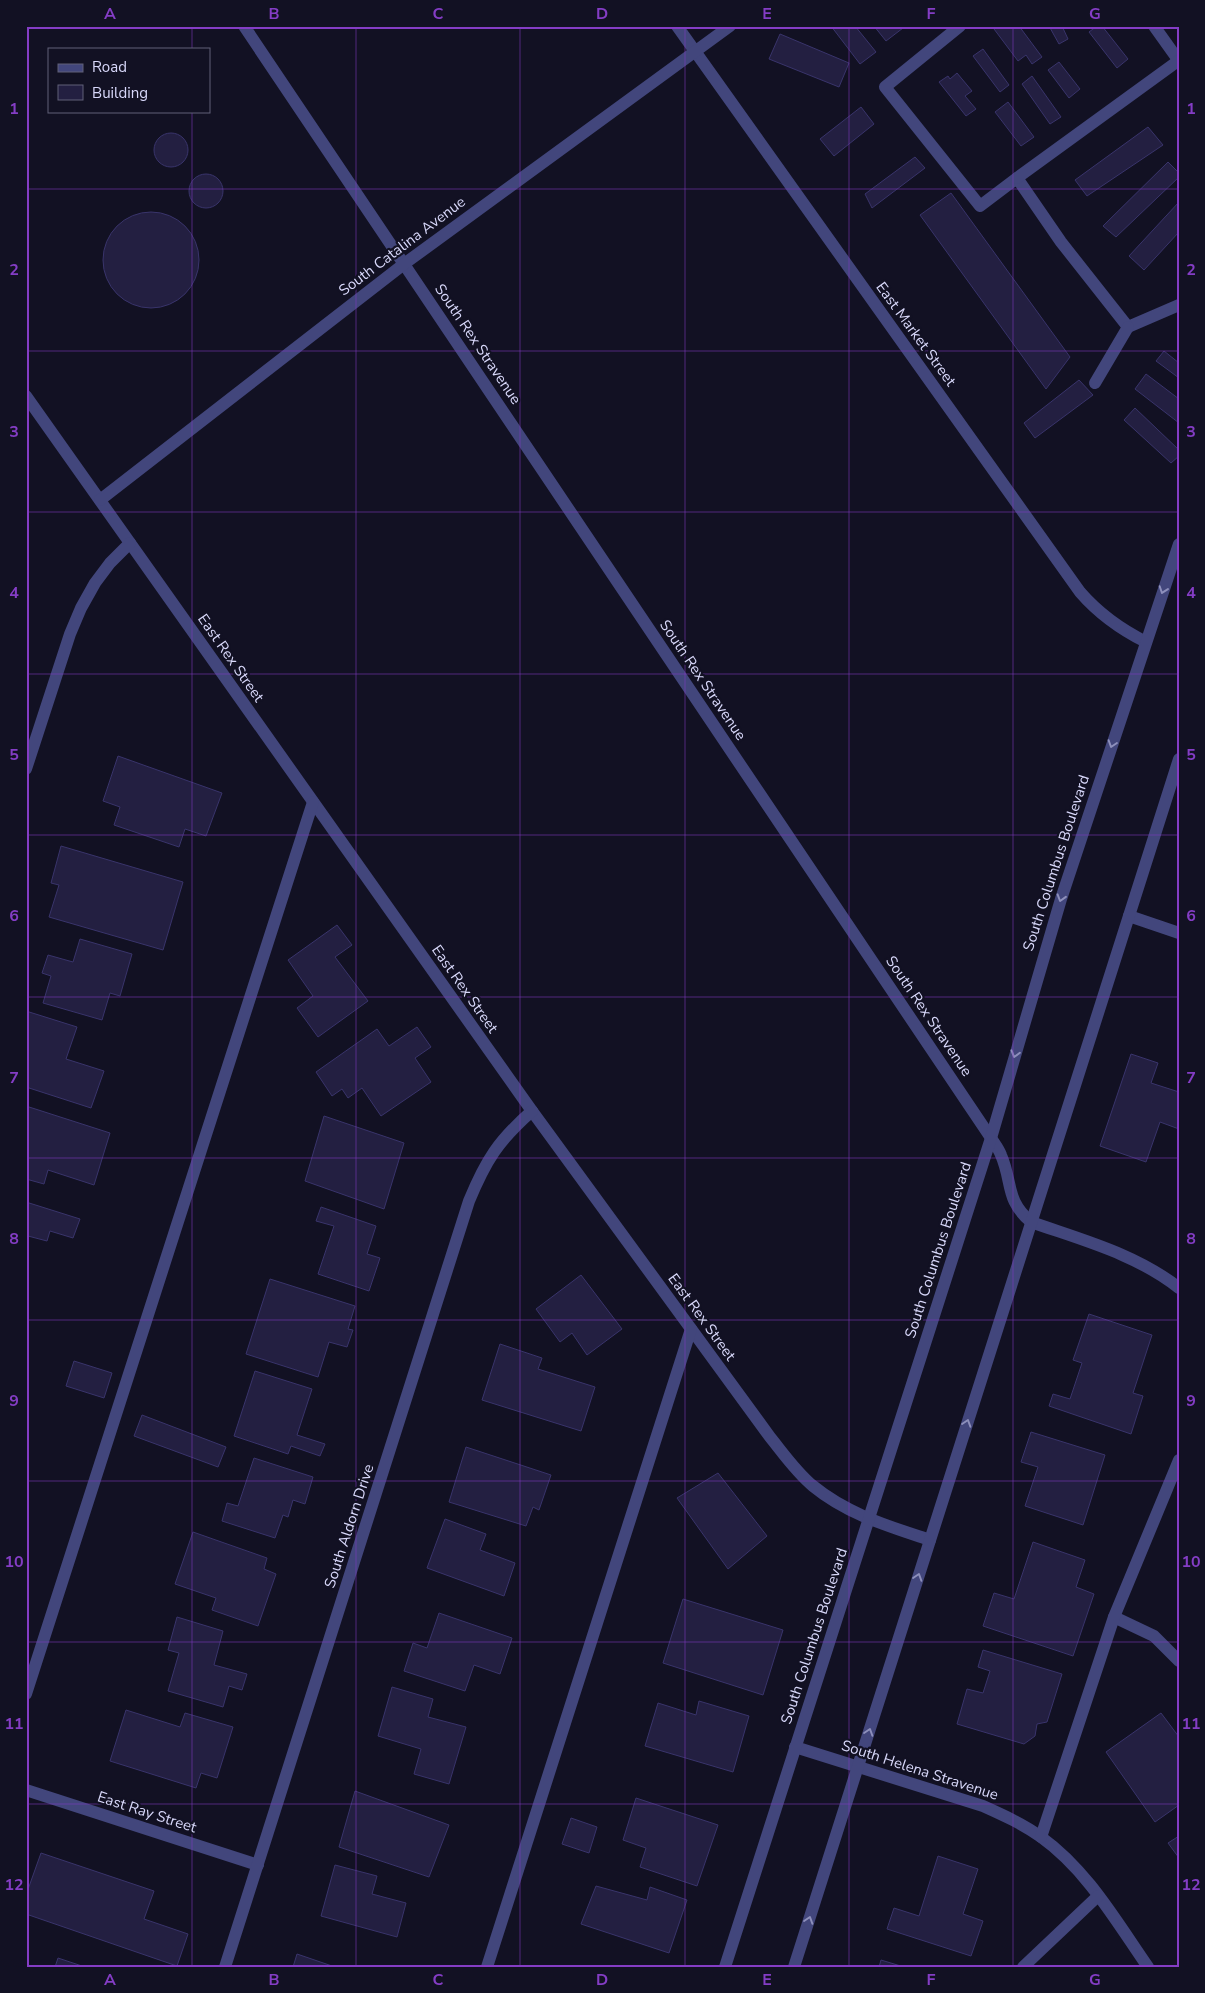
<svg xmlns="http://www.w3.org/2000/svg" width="1205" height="1993" font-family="'Nunito Sans',sans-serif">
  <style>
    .building { fill: #231f41; stroke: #39346b }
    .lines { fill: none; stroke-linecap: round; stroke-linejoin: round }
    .minor { stroke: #42467c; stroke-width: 12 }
    .oneway { stroke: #8d8fbb }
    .grid { fill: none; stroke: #843dc5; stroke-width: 1; stroke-opacity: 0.55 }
    .labels { text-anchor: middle; stroke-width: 4.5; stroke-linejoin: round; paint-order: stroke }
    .street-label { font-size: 15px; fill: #d8d8fa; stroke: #121123 }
    .neatline { fill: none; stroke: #843dc5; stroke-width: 2 }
    .grid-label { font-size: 16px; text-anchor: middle; font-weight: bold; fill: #843dc5 }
  </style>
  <rect width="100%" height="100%" fill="#121123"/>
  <g class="building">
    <path d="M831,26H855L876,52L860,64Z"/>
    <path d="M874,26H902L903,28L886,41Z"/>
    <path d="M998,26H1019L1042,57L1032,64L1026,55L1018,61L994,29Z"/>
    <path d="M1049,26H1062L1068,39L1059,44Z"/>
    <path d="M1097,26H1102L1128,59L1117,68L1089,32Z"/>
    <path d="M780,34L849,63L839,87L769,59Z"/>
    <path d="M983,49L1009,85L1000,92L973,56Z"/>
    <path d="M1059,62L1080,89L1069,98L1048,70Z"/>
    <path d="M957,73L972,91L965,96L976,109L966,116L939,82L948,76L950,79Z"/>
    <path d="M1032,76L1061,117L1050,124L1022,84Z"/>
    <path d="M1008,102L1034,137L1021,146L995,112Z"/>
    <path d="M861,107L874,124L834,156L820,139Z"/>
    <path d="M1148,127L1163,145L1087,196L1075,180Z"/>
    <circle cx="171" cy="150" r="17"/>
    <path d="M915,157L925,168L872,208L865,194Z"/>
    <path d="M1168,162L1179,173V177L1116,237L1103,226Z"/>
    <circle cx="206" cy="191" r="17"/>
    <path d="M951,193L1070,357L1046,389L920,215Z"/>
    <path d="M1179,202V232L1144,270L1129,256Z"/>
    <circle cx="151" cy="260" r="48"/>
    <path d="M1164,351L1179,363V378L1156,361Z"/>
    <path d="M1146,374L1179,399V423L1135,389Z"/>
    <path d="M1079,380L1093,395L1035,438L1024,423Z"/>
    <path d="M1135,408L1179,450V456L1171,463L1124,420Z"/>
    <path d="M118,756L222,793L206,836L185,829L179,847L114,825L120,807L103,801Z"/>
    <path d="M61,846L183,882L163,950L49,917L59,885L51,883Z"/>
    <path d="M337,925L352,945L335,957L368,1001L318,1037L297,1008L313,996L288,960Z"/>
    <path d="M80,939L132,954L120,996L110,993L102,1020L43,1003L51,976L42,973L48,955L73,962Z"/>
    <path d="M26,1011L77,1027L66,1059L104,1071L91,1108L26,1087Z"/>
    <path d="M417,1027L431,1047L415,1058L431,1082L381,1116L362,1088L348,1098L342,1089L332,1096L316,1072L377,1029L389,1046Z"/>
    <path d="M1131,1054L1158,1063L1151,1083L1179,1092V1129L1160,1122L1146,1162L1100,1146Z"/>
    <path d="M26,1106L110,1133L94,1185L48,1170L44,1184L26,1179Z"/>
    <path d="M324,1116L404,1143L384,1209L305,1181Z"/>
    <path d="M26,1202L80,1219L73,1238L50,1231L47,1241L28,1236L26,1240Z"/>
    <path d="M321,1207L376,1226L367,1254L380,1258L369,1291L318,1274L334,1226L316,1221Z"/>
    <path d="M581,1275L622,1329L587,1355L572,1333L560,1342L536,1309Z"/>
    <path d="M270,1279L355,1306L348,1329L353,1330L347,1347L329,1342L318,1377L246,1354Z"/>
    <path d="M1089,1314L1152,1335L1133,1393L1143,1396L1131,1434L1049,1406L1053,1394L1070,1399L1082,1363L1073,1360Z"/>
    <path d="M500,1344L542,1358L538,1369L595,1387L581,1431L482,1400Z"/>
    <path d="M74,1361L112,1373L104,1398L66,1386Z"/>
    <path d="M255,1371L312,1389L297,1435L325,1444L320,1456L291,1446L288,1454L234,1436Z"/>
    <path d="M142,1415L226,1447L218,1467L134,1436Z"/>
    <path d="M1031,1432L1105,1455L1083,1525L1025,1506L1038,1467L1021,1462Z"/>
    <path d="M466,1447L551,1475L539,1510L533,1507L526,1526L449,1502Z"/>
    <path d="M254,1458L313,1477L305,1504L293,1500L288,1517L283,1515L275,1538L222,1521L227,1503L238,1506Z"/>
    <path d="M718,1473L767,1536L728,1569L677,1498Z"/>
    <path d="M445,1519L486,1534L480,1550L515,1563L504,1596L427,1568Z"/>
    <path d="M193,1532L267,1558L264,1569L276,1574L258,1626L212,1610L216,1598L175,1584Z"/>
    <path d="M1033,1542L1085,1560L1076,1587L1094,1594L1073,1656L983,1626L994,1593L1014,1599Z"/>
    <path d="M683,1599L783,1630L763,1695L663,1663Z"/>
    <path d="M439,1613L512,1638L500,1674L474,1665L465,1691L404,1671L413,1643L427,1648Z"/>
    <path d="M177,1617L223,1631L214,1665L247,1674L242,1690L229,1686L223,1707L168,1691L179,1653L168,1650Z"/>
    <path d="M983,1650L1062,1674L1047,1722L1037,1724L1035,1736L1024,1744L957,1724L967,1689L983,1693L990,1671L978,1667Z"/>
    <path d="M392,1687L433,1699L428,1717L466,1727L449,1784L414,1774L421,1749L378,1736Z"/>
    <path d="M699,1701L749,1716L733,1772L645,1746L658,1703L696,1715Z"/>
    <path d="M126,1710L180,1727L185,1713L233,1727L217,1778L201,1773L196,1788L110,1761Z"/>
    <path d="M1161,1713L1179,1737V1805L1155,1822L1106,1752Z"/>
    <path d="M355,1791L449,1825L429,1877L339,1847Z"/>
    <path d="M636,1798L718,1825L697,1886L640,1867L646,1848L623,1840Z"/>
    <path d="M571,1818L597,1827L589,1853L562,1844Z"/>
    <path d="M1179,1836V1858L1168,1843Z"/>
    <path d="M41,1853L154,1891L144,1919L188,1934L177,1966L26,1914V1895Z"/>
    <path d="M938,1856L978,1869L963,1914L983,1921L971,1956L887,1929L894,1908L919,1916Z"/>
    <path d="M335,1865L377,1876L372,1894L406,1903L397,1937L321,1916Z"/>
    <path d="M596,1886L647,1900L650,1887L687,1900L669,1953L581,1924Z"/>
    <path d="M297,1954L335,1967H293Z"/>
    <path d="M58,1958L85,1967H55Z"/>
    <path d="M881,1960L904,1967H879Z"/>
  </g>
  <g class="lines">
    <g class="minor">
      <path d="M244,26L991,1138C994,1143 999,1149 1001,1155C1013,1183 1005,1200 1031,1222C1082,1240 1136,1254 1179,1288"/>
      <path d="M677,26L1080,592C1099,614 1120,629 1146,642"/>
      <path d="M960,26L885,87L980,206L1017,178L1061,242L1128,327L1179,305"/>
      <path d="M1154,26L1179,61"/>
      <path d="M1017,178L1178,61"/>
      <path d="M1095,383L1128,327"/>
      <path d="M26,396L532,1111L770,1437C783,1453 796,1472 813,1486C847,1514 888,1526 930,1540"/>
      <path d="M100,500L404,264L730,26"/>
      <path d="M26,769L70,634L81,608L95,583L110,563L130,543"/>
      <path d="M1129,916L1179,933"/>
      <path d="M1114,1617L1154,1636L1179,1661"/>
      <path d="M26,1694L313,802"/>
      <path d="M795,1747L983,1806C1003,1815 1023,1824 1041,1837C1087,1870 1116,1921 1148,1967"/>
      <path d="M26,1790L258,1865"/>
      <path d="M1041,1837L1114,1617L1179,1460"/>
      <path d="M225,1967L469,1201C486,1160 498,1141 532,1111"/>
      <path d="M487,1967L691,1329"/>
      <path d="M725,1967L991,1138L1061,899L1179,544"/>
      <path d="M794,1967L1179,759"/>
      <path d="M1023,1967L1098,1896"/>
    </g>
  </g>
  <defs><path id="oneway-chevron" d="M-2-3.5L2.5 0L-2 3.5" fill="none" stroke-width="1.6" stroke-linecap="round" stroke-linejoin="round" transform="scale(1.25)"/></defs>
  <g class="oneway">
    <use href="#oneway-chevron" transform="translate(1163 590) rotate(109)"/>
    <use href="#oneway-chevron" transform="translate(1112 744) rotate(108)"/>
    <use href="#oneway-chevron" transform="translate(1061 898) rotate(107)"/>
    <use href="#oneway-chevron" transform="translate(1015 1054) rotate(106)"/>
    <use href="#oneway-chevron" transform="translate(967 1423) rotate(-72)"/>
    <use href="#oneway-chevron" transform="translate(918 1577) rotate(-72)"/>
    <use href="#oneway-chevron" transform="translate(869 1732) rotate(-72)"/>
    <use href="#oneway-chevron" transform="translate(809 1920) rotate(-72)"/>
  </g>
  <path class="grid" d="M192,26V49M356,26V1967M520,26V1967M685,26V1967M849,26V1967M1013,26V1967M192,111V1967M26,189H1179M26,351H1179M26,512H1179M26,674H1179M26,835H1179M26,997H1179M26,1158H1179M26,1320H1179M26,1481H1179M26,1642H1179M26,1804H1179"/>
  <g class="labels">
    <g class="street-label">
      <text transform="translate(402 246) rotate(-37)" y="5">South Catalina Avenue</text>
      <text transform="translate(916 334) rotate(54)" y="5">East Market Street</text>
      <text transform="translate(478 344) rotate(56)" y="5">South Rex Stravenue</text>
      <text transform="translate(231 658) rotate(55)" y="5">East Rex Street</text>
      <text transform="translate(703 680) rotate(56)" y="5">South Rex Stravenue</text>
      <text transform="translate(1056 863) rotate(-72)" y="5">South Columbus Boulevard</text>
      <text transform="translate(465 989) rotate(55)" y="5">East Rex Street</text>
      <text transform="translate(929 1016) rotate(56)" y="5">South Rex Stravenue</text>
      <text transform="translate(938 1250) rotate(-72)" y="5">South Columbus Boulevard</text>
      <text transform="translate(702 1317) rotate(54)" y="5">East Rex Street</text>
      <text transform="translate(349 1526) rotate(-72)" y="5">South Aldorn Drive</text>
      <text transform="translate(814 1636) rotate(-72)" y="5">South Columbus Boulevard</text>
      <text transform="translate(920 1770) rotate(18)" y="5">South Helena Stravenue</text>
      <text transform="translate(147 1812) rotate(18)" y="5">East Ray Street</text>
    </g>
  </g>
  <rect width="1205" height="1993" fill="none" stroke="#121123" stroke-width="55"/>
  <rect x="48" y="48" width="162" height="65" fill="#121123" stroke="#616179"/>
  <rect x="58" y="64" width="25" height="8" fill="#42467c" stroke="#616179"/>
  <text x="92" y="72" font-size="15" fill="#d8d8fa">Road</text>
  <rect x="58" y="85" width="25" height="15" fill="#231f41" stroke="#616179"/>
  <text x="92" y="98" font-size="15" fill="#d8d8fa">Building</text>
  <rect x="28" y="28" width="1150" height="1938" class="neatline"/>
  <g class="grid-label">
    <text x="110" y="19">A</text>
    <text x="274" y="19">B</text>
    <text x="438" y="19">C</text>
    <text x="602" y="19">D</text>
    <text x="767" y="19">E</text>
    <text x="931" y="19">F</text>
    <text x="1095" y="19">G</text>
    <text x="14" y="114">1</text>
    <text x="1191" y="114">1</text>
    <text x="14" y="275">2</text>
    <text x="1191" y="275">2</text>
    <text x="14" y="437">3</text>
    <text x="1191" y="437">3</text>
    <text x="14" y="598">4</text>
    <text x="1191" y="598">4</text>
    <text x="14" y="760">5</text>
    <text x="1191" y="760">5</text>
    <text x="14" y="921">6</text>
    <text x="1191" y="921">6</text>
    <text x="14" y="1083">7</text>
    <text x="1191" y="1083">7</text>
    <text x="14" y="1244">8</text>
    <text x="1191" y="1244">8</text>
    <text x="14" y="1406">9</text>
    <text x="1191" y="1406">9</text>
    <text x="14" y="1567">10</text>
    <text x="1191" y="1567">10</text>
    <text x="14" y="1729">11</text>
    <text x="1191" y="1729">11</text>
    <text x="14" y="1890">12</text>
    <text x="1191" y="1890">12</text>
    <text x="110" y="1985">A</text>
    <text x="274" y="1985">B</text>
    <text x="438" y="1985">C</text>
    <text x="602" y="1985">D</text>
    <text x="767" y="1985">E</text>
    <text x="931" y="1985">F</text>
    <text x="1095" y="1985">G</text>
  </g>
</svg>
